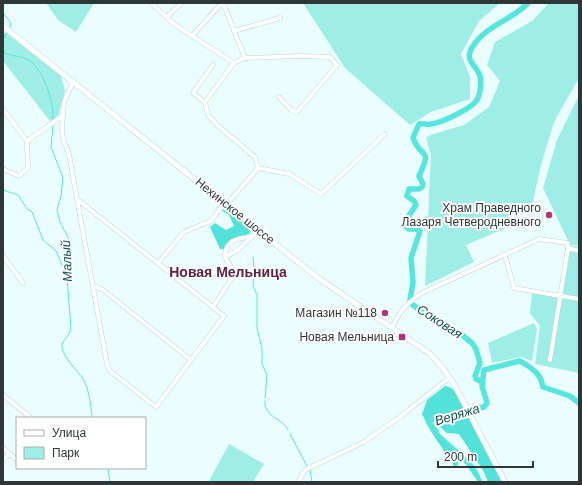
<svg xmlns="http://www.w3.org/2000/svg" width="582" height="485" font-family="Helvetica,sans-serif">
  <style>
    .green { fill: #9eede7 }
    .forest { fill: #52e2da }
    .water { fill: #57e6de }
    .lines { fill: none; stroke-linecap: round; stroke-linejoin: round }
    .stream { stroke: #57e6de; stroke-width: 1 }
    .river { stroke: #57e6de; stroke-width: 5.5 }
    .minor-casing { stroke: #c0d4d2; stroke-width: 5 }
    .major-casing { stroke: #c0d4d2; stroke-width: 6 }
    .minor { stroke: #fff; stroke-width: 4 }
    .major { stroke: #fff; stroke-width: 5 }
    .poi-dot { fill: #b03280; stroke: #fff; stroke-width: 1.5 }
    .labels { text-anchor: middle; stroke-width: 4; stroke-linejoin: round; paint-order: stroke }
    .poi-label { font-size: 12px; fill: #2e3636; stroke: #fff; text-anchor: end }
    .street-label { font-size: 12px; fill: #2e3636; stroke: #fff }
    .water-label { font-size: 13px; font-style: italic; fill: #104f4c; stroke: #fff }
    .quarter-label { font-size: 14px; font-weight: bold; fill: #5f2246; stroke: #fff }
  </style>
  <rect width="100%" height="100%" fill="#eafffd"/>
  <g class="green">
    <path d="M46,3H94L76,32L58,20Z"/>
    <path d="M303,3H500L479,21L461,54L470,77V99L431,112L410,125L345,68Z"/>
    <path d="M549,3H579V78L554,122L541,165L532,206L513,205L508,227L466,245L474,262L425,286L431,155L426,138L430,135L464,125L489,107L500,81L487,65L495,42L532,21Z"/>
    <path d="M5,32L61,76L65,91L58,117L50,121L3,61V34Z"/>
    <path d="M579,95V246L570,245L543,188L557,140Z"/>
    <path d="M571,246L579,247V373L535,364L540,326L530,313L532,293L562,297Z"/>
    <path d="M534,323L537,329L532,361L521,357L492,363L488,343Z"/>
    <path d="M229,444L264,464L253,482H211L209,481Z"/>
  </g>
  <g class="forest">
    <path d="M225,207L251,227L252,229L249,234L231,239L224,249H220L210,227L215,223L226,230L234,226L229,215L222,211Z"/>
    <path d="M445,386C456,387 460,399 465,408L448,416L436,415L431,418L432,427L460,456L457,466H454L430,430L422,414L427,400Z"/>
    <path d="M467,413L502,482H488L484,472L459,434L447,433L437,424L438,421L449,422Z"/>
  </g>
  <path class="water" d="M463,411L464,414L446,422L434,421L432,424C443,442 478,459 482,482H478L467,466L431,426V421L433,419H444Z"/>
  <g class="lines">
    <g class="stream">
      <path d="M3,13L11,23L10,28"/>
      <path d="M3,39L7,33"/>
      <path d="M3,52C10,57 19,55 27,59C43,67 55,104 53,121"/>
      <path d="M53,124L51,147L63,178L61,196L57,210L60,222L68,238L67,277L71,328C70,336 61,341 62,347C63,357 77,370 83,379C89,389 91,405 92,418"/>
      <path d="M3,190L18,195L27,209L32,212L43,240L56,251L67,277"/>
      <path d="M253,257L254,267L253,286L257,295V328L262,349V364L267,375L265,398"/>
      <path d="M265,401C263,417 283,418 288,430"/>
      <path d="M290,434L307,466"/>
      <path d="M108,468L110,482"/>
      <path d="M310,470L312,482"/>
    </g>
    <g class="river">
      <path d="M482,382L476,379L475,376L480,363L476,349L472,343L462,335L423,313L412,304L410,300L413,282L411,258L420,231L416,229H409L405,226L406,220L416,205L414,201L407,196L409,189H419L422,187L423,184L419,176C433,146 421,160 413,138L419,124C423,123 427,125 431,124C441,123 471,109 477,100C480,95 482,82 480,76C476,64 463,61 473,46C487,25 512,20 528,3"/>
      <path d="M436,431L429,423V421L432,419L443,420L455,414L484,407L487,403L482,386L484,370L519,361C523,362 536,371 538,375C541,378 542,383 543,387L570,396L579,403"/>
    </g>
    <defs>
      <g id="minor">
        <path d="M151,3L174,24L234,63"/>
        <path d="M223,3L245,58"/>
        <path d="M166,17L182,3"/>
        <path d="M234,31L280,18"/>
        <path d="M192,36L222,3"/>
        <path d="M213,65L193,93L205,102L208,115L217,125L255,157L258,168L289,174L321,194L385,134"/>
        <path d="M73,82L64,102L62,127L63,139L69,154L77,199L224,316L156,407L110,371L107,364L77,199"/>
        <path d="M205,102L234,63L244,58L300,56L330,57L337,65L297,112L291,110L279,97"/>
        <path d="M3,109L27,141"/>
        <path d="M27,141L62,116"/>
        <path d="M3,169L19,176L28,168L27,141"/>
        <path d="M227,204L258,168"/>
        <path d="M568,248L579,251"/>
        <path d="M505,255L514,288L579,299"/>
        <path d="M3,256L23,283"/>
        <path d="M225,256C225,241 237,238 250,237"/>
        <path d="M158,263L184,232L211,221L224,203"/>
        <path d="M94,286L103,290L191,360"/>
        <path d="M213,307L234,275C234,268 227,263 225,256C239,253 247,239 259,231"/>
        <path d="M392,328C400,310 405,306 420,294L539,239L568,243V248L550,360"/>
        <path d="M3,395L31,418"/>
        <path d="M3,448L17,460"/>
        <path d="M3,459L10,454"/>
        <path d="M298,482L305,470L364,442L405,413L450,377"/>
      </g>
      <path id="major" d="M3,26L318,278L429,353L442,367L454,384L505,482"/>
    </defs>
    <use href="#minor" class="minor-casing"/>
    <use href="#major" class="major-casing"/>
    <use href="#minor" class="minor"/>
    <use href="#major" class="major"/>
  </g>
  <g class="poi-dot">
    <circle cx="549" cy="215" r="4"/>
    <circle cx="385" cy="313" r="4"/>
    <rect x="398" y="333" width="8" height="8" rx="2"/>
  </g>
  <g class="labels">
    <g class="poi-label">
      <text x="541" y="212">Храм Праведного<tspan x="541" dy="14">Лазаря Четверодневного</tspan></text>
      <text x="377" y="317">Магазин №118</text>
      <text x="394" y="341">Новая Мельница</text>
    </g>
    <g class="street-label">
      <text transform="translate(235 211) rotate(39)" y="4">Нехинское шоссе</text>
    </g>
    <g class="water-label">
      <text transform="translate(66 261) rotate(-93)" y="5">Малый</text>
      <text transform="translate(440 321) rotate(33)" y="5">Соковая</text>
      <text transform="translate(457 414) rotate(-17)" y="5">Веряжа</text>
    </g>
    <g class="quarter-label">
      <text x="228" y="277">Новая Мельница</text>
    </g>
  </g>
  <rect width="582" height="485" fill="none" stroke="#2e3636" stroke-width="8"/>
  <rect x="16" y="417" width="130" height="52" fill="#ffffff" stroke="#abafaf"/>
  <rect x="24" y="430" width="20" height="6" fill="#ffffff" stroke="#abafaf"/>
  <text x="52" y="437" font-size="12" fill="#2e3636">Улица</text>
  <rect x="24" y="447" width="20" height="12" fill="#9eede7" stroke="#abafaf"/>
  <text x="52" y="457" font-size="12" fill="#2e3636">Парк</text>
  <path d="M438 461v6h95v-6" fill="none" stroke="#2e3636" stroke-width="2"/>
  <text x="444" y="461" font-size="12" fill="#2e3636" stroke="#ffffff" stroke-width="3" paint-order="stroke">200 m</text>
</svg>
